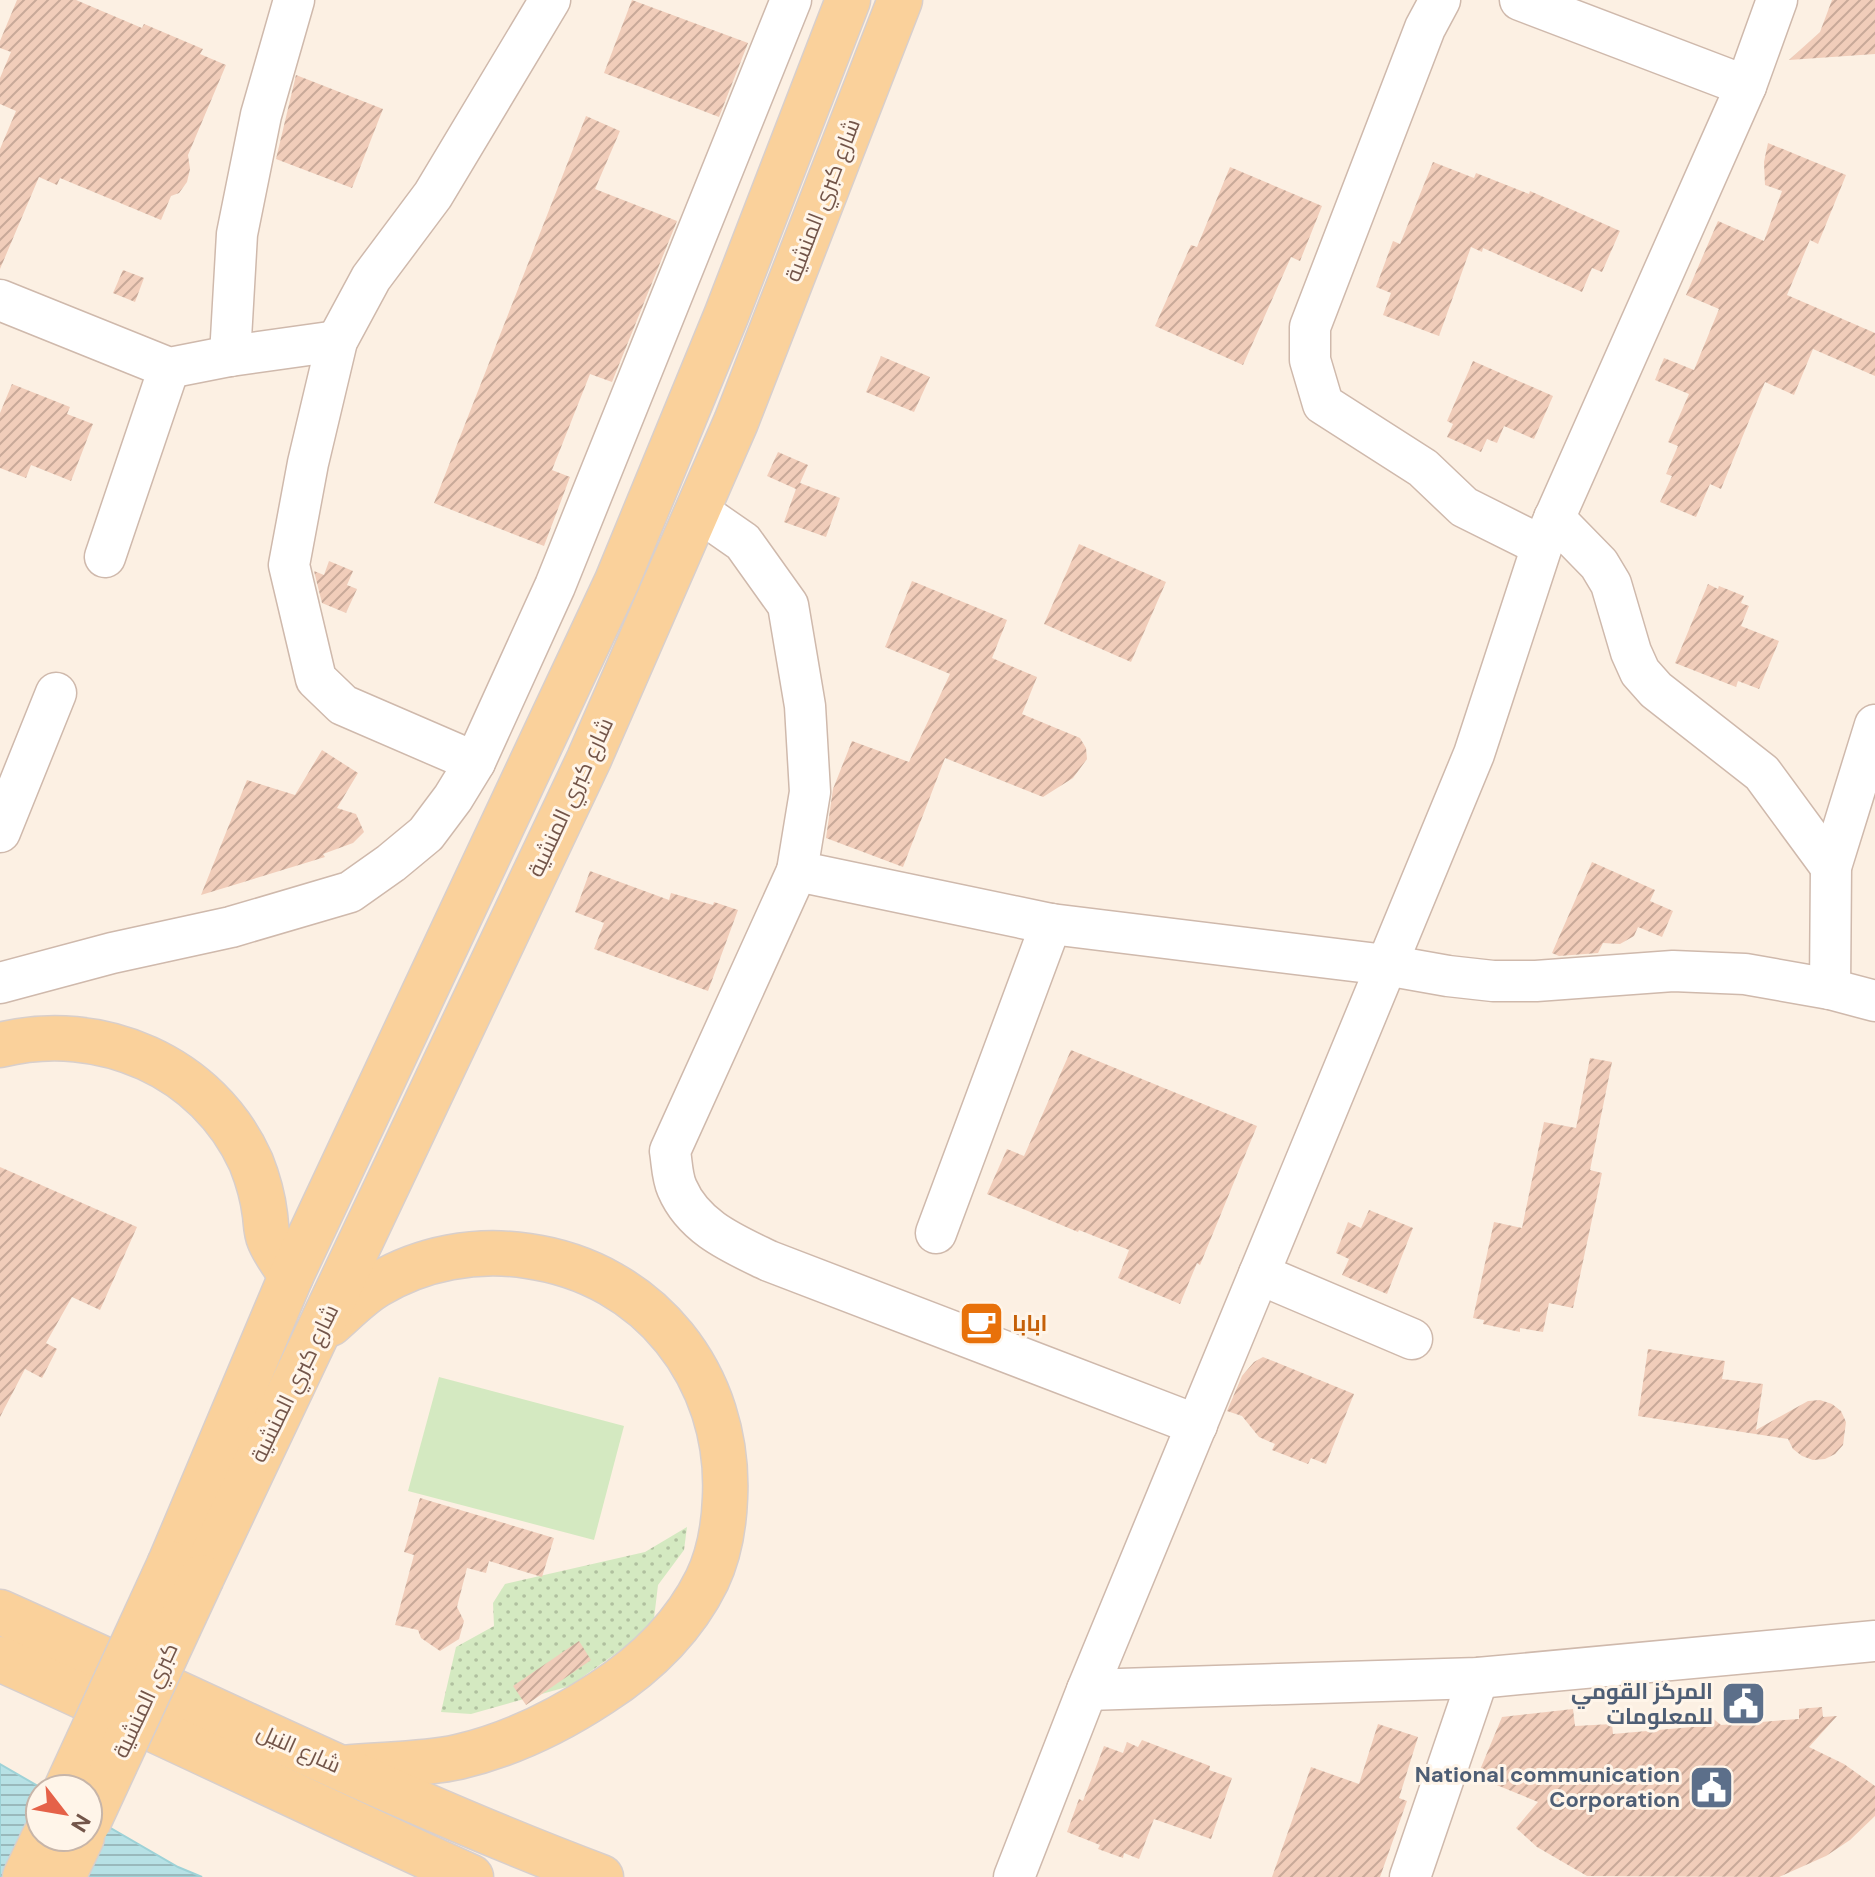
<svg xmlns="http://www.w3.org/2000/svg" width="1875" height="1877" font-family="'DM Sans',Cairo,sans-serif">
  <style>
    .grass { fill: url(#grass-dots) }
    .pitch { fill: #d4e9c1 }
    .water { fill: url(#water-rules); stroke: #9ed2d7; stroke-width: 2 }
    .building { fill: url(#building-hatch) }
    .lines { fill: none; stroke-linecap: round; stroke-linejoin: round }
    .minor-casing { stroke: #cfb9ac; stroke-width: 43 }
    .major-casing { stroke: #d8cfcc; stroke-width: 47 }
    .minor { stroke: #fff; stroke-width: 40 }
    .major { stroke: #fad19b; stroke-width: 44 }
    .major-bridge-casing { stroke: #d8cfcc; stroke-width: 47; stroke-linecap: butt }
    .major-bridge { stroke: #fad19b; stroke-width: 44 }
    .labels { text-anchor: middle; stroke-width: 6; stroke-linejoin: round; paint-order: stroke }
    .street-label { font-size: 22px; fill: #735549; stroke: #fff5e9 }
    .food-label { font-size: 22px; font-weight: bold; fill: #c56008; stroke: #fff5e9; text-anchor: start }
    .service-label { font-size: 22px; font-weight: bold; fill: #4e5e75; stroke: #fff5e9; text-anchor: end }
  </style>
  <defs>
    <pattern id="grass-dots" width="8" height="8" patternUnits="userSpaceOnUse" patternTransform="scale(2)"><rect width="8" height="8" fill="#d4e9c1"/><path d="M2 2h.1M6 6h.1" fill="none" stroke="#b0c09f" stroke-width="1.8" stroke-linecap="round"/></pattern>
    <pattern id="water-rules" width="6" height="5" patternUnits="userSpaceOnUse" patternTransform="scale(2)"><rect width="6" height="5" fill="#b7e1e5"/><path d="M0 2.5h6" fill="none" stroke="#99b9bc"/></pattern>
    <pattern id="building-hatch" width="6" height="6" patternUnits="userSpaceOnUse" patternTransform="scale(2)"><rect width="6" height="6" fill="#f1cdba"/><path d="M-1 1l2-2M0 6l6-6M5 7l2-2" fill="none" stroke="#c8a999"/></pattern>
  </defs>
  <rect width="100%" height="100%" fill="#fcf0e3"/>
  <path class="grass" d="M687,1527L684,1550L658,1585L653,1627L570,1686L471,1714L441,1712L456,1647L494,1626L493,1603L505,1584L645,1552Z"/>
  <path class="pitch" d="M439,1377L624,1426L594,1540L408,1491Z"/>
  <path class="water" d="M0,1764L43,1789H40V1837H88V1815L178,1867L202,1877H0Z"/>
  <g class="building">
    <path d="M17,0H76L142,28L144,24L203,49L200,54L226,65L188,155L190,169L187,182L179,193L171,196L161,220L60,178L57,185L39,177L0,269V149L16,111L0,104V78L11,52L0,48V41Z"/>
    <path d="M632,0L748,43L719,117L604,73Z"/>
    <path d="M1832,0H1875V54L1789,60L1820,32Z"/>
    <path d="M296,75L383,109L352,188L276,159Z"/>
    <path d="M586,116L620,131L595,189L677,221L612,382L590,374L552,470L570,477L544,546L434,503Z"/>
    <path d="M1768,143L1846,175L1818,244L1810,240L1787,295L1875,333V376L1813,349L1794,395L1765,382L1721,489L1710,484L1696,517L1660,502L1672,476L1666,474L1678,446L1668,442L1689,394L1655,380L1664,358L1694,370L1719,309L1686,295L1718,221L1764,241L1782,191L1765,185L1764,162Z"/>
    <path d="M1433,162L1474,178L1476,173L1529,194L1530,191L1620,231L1602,272L1592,268L1582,292L1483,248L1482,252L1471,247L1439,336L1383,315L1391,293L1376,287L1393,241L1400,244Z"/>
    <path d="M1230,167L1322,206L1300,261L1291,257L1243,365L1155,326L1191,245L1197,247Z"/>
    <path d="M123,270L144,278L135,302L113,293Z"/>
    <path d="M881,356L930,377L914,412L866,392Z"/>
    <path d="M1473,361L1553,396L1534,439L1504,426L1497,443L1487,439L1481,452L1447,437L1453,424L1447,421Z"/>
    <path d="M12,384L70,407L67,414L93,424L71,481L31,465L26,478L0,468V413Z"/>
    <path d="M778,452L808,465L800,483L840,498L826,537L784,522L796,489L767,476Z"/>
    <path d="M1079,544L1166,582L1131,662L1044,624Z"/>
    <path d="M329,561L353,571L347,585L357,589L346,613L322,603L314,571L324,575Z"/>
    <path d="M912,581L1007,620L992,658L1037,677L1022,714L1080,738L1086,748L1087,759L1073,778L1043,797L945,758L903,867L826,838L833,789L852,741L909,762L950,674L885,647Z"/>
    <path d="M1708,584L1718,589L1719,586L1744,596L1741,603L1749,606L1741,626L1779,641L1759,689L1738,681L1736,687L1675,663Z"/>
    <path d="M322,750L358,773L337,808L356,814L364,832L353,843L323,854L325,857L201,895L247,780L295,795Z"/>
    <path d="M1592,862L1655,890L1650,901L1673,911L1662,937L1638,927L1634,936L1620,944L1603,943L1598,953L1559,956L1552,953Z"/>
    <path d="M590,871L669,900L671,893L713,905L714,902L738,910L708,991L594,949L604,923L575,912Z"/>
    <path d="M1071,1050L1257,1126L1200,1265L1197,1263L1180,1304L1118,1278L1129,1250L1079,1230L1078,1232L987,1194L1007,1149L1024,1156Z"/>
    <path d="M1590,1058L1612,1062L1590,1170L1602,1173L1573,1308L1549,1303L1543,1332L1520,1328V1332L1483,1324L1484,1320L1473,1318L1494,1222L1522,1228L1544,1122L1576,1128Z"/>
    <path d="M0,1167L137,1227L100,1310L72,1297L46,1343L57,1349L42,1378L25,1369L0,1417Z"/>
    <path d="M1369,1210L1413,1228L1387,1294L1342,1275L1349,1259L1336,1253L1348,1222L1361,1228Z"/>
    <path d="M1648,1349L1725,1361L1722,1379L1763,1384L1756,1430L1808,1401L1820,1400L1832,1404L1841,1411L1846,1422L1843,1445L1835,1454L1825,1459L1813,1460L1802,1456L1793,1449L1788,1439L1638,1416Z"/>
    <path d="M1263,1357L1354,1394L1326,1464L1311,1458L1308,1464L1272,1450L1275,1444L1259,1437L1242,1416L1227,1411L1242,1376L1254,1362Z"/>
    <path d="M420,1498L554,1538L542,1577L489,1561L486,1573L467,1568L457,1607L464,1621L459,1639L440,1651L421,1638L418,1630L395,1625L414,1555L404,1552Z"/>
    <path d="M579,1641L591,1660L526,1705L513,1686Z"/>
    <path d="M1822,1707L1823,1717L1837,1716L1809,1747L1844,1764L1875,1786V1816L1850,1840L1826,1856L1779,1877L1587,1876L1537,1847L1516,1828L1538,1802L1477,1777L1502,1717L1573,1709L1575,1726L1612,1724L1613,1734L1692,1727L1705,1712L1721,1725L1799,1719V1709Z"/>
    <path d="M1378,1724L1418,1737L1399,1798L1407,1801L1380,1877H1272L1311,1767L1359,1784Z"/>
    <path d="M1142,1740L1210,1766L1209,1770L1232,1778L1211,1839L1154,1819L1139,1859L1124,1853L1123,1858L1098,1849L1100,1845L1067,1832L1079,1799L1083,1801L1104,1746L1123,1753L1127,1742L1138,1747Z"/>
  </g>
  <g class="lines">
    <defs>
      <g id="minor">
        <path d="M1440,0L1425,28L1310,327V360L1323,404L1423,468L1464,507L1542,546"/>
        <path d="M1520,0L1746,86"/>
        <path d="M0,300L169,368L230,356L337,341"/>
        <path d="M230,356L237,234L261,115L294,0"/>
        <path d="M697,510L743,542L788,605L805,706L810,792L797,871L1051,924L1386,965L1448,976L1493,981H1536L1673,971L1745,974L1830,989L1875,1001"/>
        <path d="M1554,518L1599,564L1611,584L1631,652L1640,672L1656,690L1762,773L1831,867"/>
        <path d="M105,557L169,368"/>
        <path d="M475,762L343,705L316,679L289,565L308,463L337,341L371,278L433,195L550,0"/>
        <path d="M0,832L56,693"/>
        <path d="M797,871L670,1151C672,1163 672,1177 677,1188C694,1228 734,1244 769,1261L1197,1425"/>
        <path d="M0,983L112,953L231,927L350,892L391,863L426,834L453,798L475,762L555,586L791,0"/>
        <path d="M1830,989L1831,867L1875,725"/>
        <path d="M936,1233L1051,924"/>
        <path d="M1259,1274L1412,1339"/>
        <path d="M1087,1690L1478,1678L1875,1641"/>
        <path d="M1014,1877L1087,1690L1474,754L1542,546L1746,86L1777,0"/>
        <path d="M1410,1877L1478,1678"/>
      </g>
      <g id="major">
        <path d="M0,1045C100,1020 208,1066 251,1162C257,1177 263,1198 265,1215C266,1223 266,1232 269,1239C274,1252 284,1264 291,1276"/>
        <path d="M330,1324C345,1311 360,1295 377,1285C422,1258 476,1248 528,1256C649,1273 731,1376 725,1498C724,1525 719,1555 707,1580C683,1629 646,1664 601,1693C557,1722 510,1745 458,1757C422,1765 381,1764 343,1768"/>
        <path d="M170,1563L291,1276L617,581L726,316L848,0"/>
        <path d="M202,1577L589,759L736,422L900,0"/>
        <path d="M0,1612C200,1701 396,1800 601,1877"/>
        <path d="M0,1659C158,1730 314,1806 471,1877"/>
        <path d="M25,1877L44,1837"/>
        <path d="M63,1877L82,1837"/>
      </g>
    </defs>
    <use href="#minor" class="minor-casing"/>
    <use href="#major" class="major-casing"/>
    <use href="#minor" class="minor"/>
    <use href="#major" class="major"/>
    <defs>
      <g id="major-bridge">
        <path d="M66,1789L170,1563"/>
        <path d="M88,1823L202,1577"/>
      </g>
    </defs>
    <use href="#major-bridge" class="major-bridge-casing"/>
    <use href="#major-bridge" class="major-bridge"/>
  </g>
  <defs>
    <symbol id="cafe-square" viewBox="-11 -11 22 22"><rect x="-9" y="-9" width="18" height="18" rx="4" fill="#e8710a" stroke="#fff5e9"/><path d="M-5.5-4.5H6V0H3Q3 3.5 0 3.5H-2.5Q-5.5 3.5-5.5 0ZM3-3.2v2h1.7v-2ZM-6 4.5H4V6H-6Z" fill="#fff"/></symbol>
    <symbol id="civic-square" viewBox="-11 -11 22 22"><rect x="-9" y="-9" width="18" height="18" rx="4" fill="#5c6f8a" stroke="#fff5e9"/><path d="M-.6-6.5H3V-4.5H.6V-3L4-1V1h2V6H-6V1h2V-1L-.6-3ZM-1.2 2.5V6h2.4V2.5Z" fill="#fff"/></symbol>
  </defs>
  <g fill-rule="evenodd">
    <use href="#cafe-square" x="956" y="1298" width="51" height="51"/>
    <use href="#civic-square" x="1718" y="1678" width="51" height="51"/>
    <use href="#civic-square" x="1686" y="1762" width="51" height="51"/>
  </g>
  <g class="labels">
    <g class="street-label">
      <text transform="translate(822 200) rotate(-69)" y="8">شارع كبري المنشية</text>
      <text transform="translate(570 797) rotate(-65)" y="8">شارع كبري المنشية</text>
      <text transform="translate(294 1383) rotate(-64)" y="8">شارع كبري المنشية</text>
      <text transform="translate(145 1700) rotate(-65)" y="8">كبري المنشية</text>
      <text transform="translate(299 1748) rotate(24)" y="8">شارع النيل</text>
    </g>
    <g class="food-label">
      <text x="1012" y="1331">ابابا</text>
    </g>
    <g class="service-label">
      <text x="1713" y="1699">المركز القومي<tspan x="1713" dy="25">للمعلومات</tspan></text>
      <text x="1680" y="1782">National communication<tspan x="1680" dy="25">Corporation</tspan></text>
    </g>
  </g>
  <g transform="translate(64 1813) rotate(121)"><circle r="38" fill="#fff5e9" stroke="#c7b5a9" stroke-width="2"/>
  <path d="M0-6L14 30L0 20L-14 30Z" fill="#e56148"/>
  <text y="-12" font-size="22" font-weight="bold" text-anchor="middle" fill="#735549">N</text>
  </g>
</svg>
